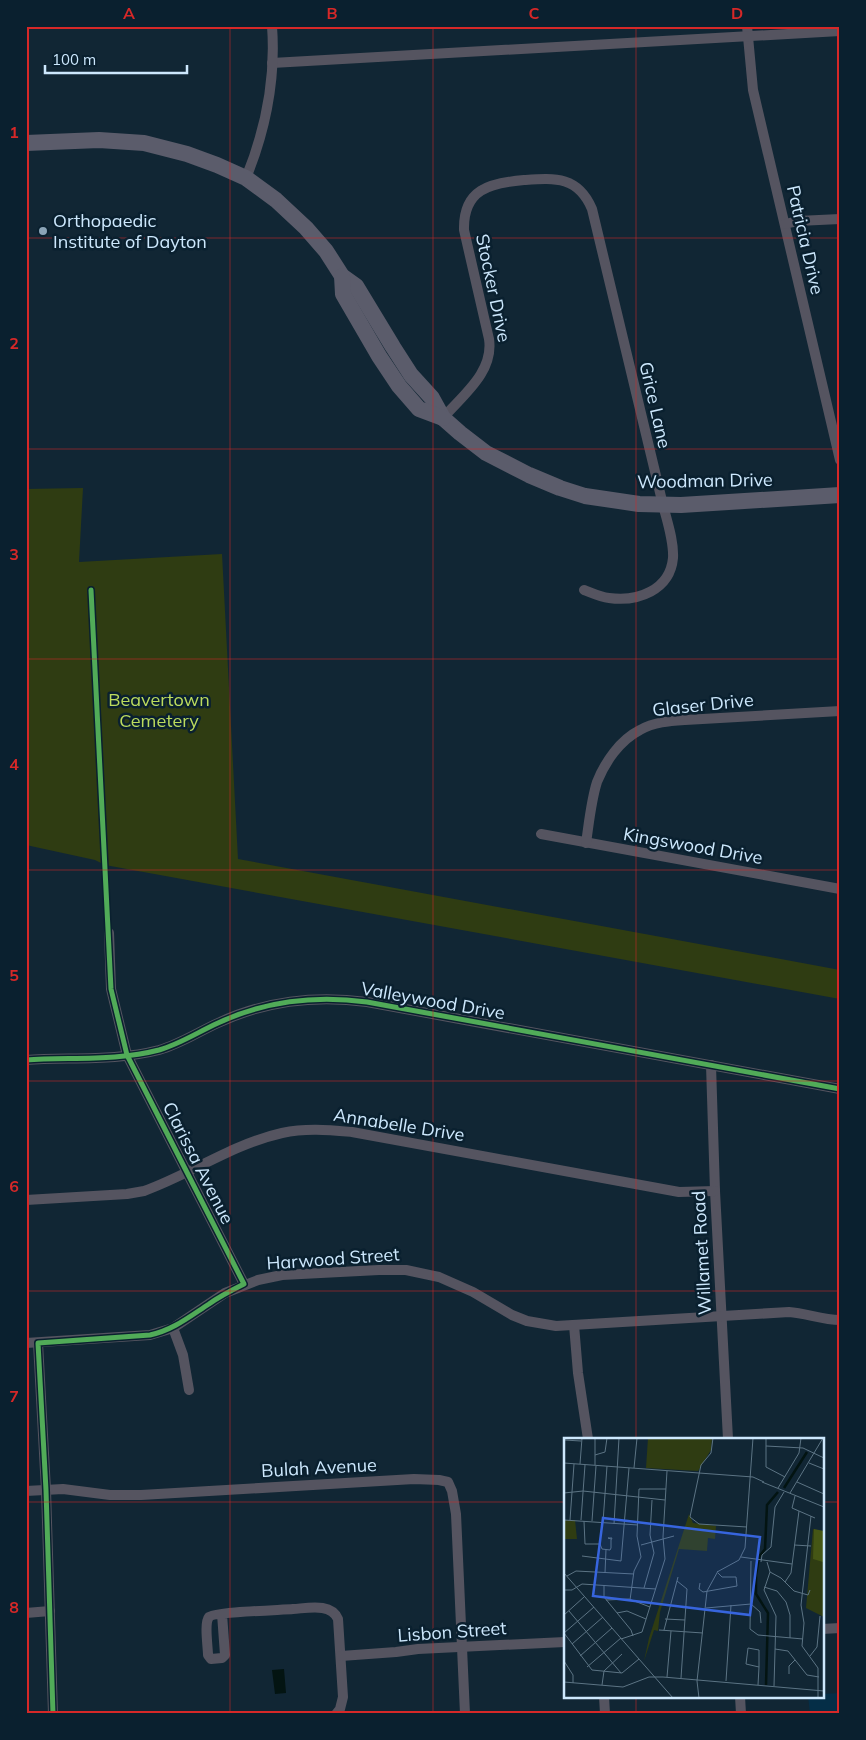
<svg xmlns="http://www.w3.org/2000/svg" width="866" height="1740" font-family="Mulish,sans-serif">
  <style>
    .built { fill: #052e47 }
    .green { fill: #2f3c12 }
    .water { fill: #031412 }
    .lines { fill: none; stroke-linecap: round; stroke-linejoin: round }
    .minor { stroke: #555460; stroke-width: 10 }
    .primary { stroke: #5b5c6b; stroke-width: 16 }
    .cycleway-casing { stroke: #0a202f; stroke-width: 8 }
    .cycleway { stroke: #51ab58; stroke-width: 5 }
    .grid { fill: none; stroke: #d62828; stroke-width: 1; stroke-opacity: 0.55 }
    .poi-dot { fill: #8ba4b7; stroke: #0a202f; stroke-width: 2 }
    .labels { text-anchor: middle; stroke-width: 5; stroke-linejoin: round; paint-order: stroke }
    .poi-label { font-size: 18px; fill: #cde8fd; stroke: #0a202f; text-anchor: start }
    .street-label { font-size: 18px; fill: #cde8fd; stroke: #0a202f }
    .park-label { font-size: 18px; fill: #bcdb5d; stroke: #0a202f }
    .inset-river { fill: none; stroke: #031412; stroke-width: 2.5 }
    .inset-road { fill: none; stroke: #5c7484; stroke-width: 1 }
    .view { fill: #3765de; fill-opacity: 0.15; stroke: #3765de; stroke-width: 2.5 }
    .inset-edge { fill: none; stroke: #cde8fd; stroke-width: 2.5 }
    .neatline { fill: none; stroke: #d62828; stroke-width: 2 }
    .grid-label { font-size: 16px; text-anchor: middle; font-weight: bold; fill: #d62828 }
  </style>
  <rect width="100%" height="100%" fill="#112634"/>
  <path class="built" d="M840,1693V1714H810L808,1696H822V1694Z"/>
  <path class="green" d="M83,488L79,562L222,554L238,859L840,970V999L105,865L95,860L26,845V489Z"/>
  <path class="water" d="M284,1669L286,1693L275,1694L272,1670Z"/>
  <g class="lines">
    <g class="minor">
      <path d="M747,26L753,90L840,460"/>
      <path d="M272,63L840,31"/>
      <path d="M246,178C266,129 276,80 272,26"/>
      <path d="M785,224L798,221L840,219"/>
      <path d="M443,418C463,395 494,372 489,339L464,230C463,189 490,183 524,180C555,178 578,176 592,209L663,505C667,521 674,541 673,558C670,590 638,602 609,598C600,597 592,593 584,590"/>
      <path d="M541,834L840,889"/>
      <path d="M586,843C589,823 591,801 597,782C605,762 620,740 640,730C654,722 670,721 685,720L840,711"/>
      <path d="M109,933L111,989L127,1055L244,1284"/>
      <path d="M26,1060C70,1057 117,1061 159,1050C180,1044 198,1032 218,1023C265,1001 315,995 367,1002L840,1089"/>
      <path d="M711,1065L715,1191L728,1439"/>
      <path d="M26,1200L127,1194L144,1191C191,1174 233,1144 282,1133C306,1128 328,1130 352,1132L679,1192L715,1191"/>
      <path d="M574,1325L578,1373L588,1439"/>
      <path d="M173,1328L183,1355L189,1390"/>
      <path d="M26,1343L150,1335L173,1328L225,1293L258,1280L282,1275L379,1270H406L439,1277L473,1292L512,1315L527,1321L556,1326L789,1312C806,1313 822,1320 840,1320"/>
      <path d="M38,1343L46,1490L53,1714"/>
      <path d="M26,1491L63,1489L110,1495H141L414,1479L439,1480L448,1482L452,1491L456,1514L465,1714"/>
      <path d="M26,1613L50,1611"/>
      <path d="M222,1614L225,1655L222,1658L211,1659L208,1655C208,1647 204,1623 209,1617C213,1612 282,1610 293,1609C309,1608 331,1603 338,1619L343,1697L340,1709L336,1714"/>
      <path d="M822,1629L840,1628"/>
      <path d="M341,1656L396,1652L418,1649L565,1642"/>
      <path d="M604,1696L605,1714"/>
      <path d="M740,1696L741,1714"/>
    </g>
    <g class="primary">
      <path d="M26,143L99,140L144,143L187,154L217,165L246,178L276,200L306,228L326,251L342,276L356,286L393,347L411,375L432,398L443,418L460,433L486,453L529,475L560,488L585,496L639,504L681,505L840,495"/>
      <path d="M342,276L343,294L379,356L399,386L419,409L443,418"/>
    </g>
    <defs>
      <g id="cycleway">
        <path d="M26,1060C70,1057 117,1061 159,1050C180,1044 198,1032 218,1023C265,1001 315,995 367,1002L840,1089"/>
        <path d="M53,1714L46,1490L38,1343L150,1335C173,1330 189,1317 209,1304C220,1296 232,1290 244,1284L127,1055L111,989L91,590"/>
      </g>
    </defs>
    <use href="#cycleway" class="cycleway-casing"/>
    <use href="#cycleway" class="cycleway"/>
  </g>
  <path class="grid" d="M230,26V1714M433,26V1714M636,26V1439M26,238H840M26,449H840M26,659H840M26,870H840M26,1081H840M26,1291H840M26,1502H565M822,1502H840M636,1696V1714"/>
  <circle class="poi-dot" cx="43" cy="231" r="5"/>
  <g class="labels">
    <g class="poi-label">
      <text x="53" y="227">Orthopaedic<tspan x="53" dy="21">Institute of Dayton</tspan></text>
    </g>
    <g class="street-label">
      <text transform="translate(805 240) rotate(77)" y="6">Patricia Drive</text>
      <text transform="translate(493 288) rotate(78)" y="6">Stocker Drive</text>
      <text transform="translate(655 405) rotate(77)" y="6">Grice Lane</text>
      <text transform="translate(705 481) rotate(-1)" y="6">Woodman Drive</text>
      <text transform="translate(703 705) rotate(-6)" y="6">Glaser Drive</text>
      <text transform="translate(693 846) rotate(10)" y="6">Kingswood Drive</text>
      <text transform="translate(433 1001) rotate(10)" y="6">Valleywood Drive</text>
      <text transform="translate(399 1125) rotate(9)" y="6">Annabelle Drive</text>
      <text transform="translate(198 1163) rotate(63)" y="6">Clarissa Avenue</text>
      <text transform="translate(702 1253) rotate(-93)" y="6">Willamet Road</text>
      <text transform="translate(333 1259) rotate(-4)" y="6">Harwood Street</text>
      <text transform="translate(319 1468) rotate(-3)" y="6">Bulah Avenue</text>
      <text transform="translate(452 1632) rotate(-4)" y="6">Lisbon Street</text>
    </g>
    <g class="park-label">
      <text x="159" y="706">Beavertown<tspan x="159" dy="21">Cemetery</tspan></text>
    </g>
  </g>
  <g transform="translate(564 1438)">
    <rect width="260" height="260" fill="#112634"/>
    <path d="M84,0H148L147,12L134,33L82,30ZM125,76L129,85L152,88L151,101L144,100L143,113L115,111L96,174L94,193L90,192L80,223L85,200ZM0,82H11L13,101H0ZM249,91L260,95V179L242,170Z" fill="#2f3c12"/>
    <path d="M250,91L260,93L259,124L249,121Z" fill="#455615"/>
    <path class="inset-river" d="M220,50L243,14M202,247L204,175L192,156V137L195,119L201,111L203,67L214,54"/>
    <path class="inset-road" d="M31,0V27M149,0L147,15L137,27L126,79L135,86L183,89M202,0V29L221,39M0,2L17,3M202,8L239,10L260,20M31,17L41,14L43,0M0,25L189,39L200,44M245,25L260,31M16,26L18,0M70,30L73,0M198,44L260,69M233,44L260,56M214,50L235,15L237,0M0,55L19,53L101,62M226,55L259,0M231,58L228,70L251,80M247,78L237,167L240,185L238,208L254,230V260M0,82L74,87M6,82L10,26M17,82L21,27M20,83L21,106H36L38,111L46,112L47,110V102L48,100H44L47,101M28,83L32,28M39,84L43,28M50,86L55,0M77,107L110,98M230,107L247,108M18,118L57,123L65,30M177,119L228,126M187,123L186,191L194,197L239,201M197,124L198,117L207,109L211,69L220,54M203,124L206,134L217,140L230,153L244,157L246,152M153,134L175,122L181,110L189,0M206,134L200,152L212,178L210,248M0,135L109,260M41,135L42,111M3,138L12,133L70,136M113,143L123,151L117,240M221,144L227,135L235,73M136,145L135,151L139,154L173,148L172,139H158L154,135M40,147V159L67,192L69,198M200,149L213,153L222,164L226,177V200M80,150L90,115L86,97L88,62M0,152H8L18,146L92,151M42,162L65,161L86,169M66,162L70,133L77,119L73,98L75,51H102M142,170L187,166L196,174L197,185M5,173L57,235M53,175L63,173L82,181M0,177L20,159M101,181L121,182M95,192L139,195M100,192L114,139M0,195L28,232L58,235L75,221M0,195L30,169M57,201L78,194L101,121L99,99L103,33M8,206L39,179M184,210L195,212V229L182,226ZM211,211L224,213L243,237L255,239M16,218L48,190M246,218L253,209L256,178M0,223L9,237V245M23,229L57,200M225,236V228L231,222M103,239L107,193M162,243L167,167M0,244L59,249L85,239H99L260,253M38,247L40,233L58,216M194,247L195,229M135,260L133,243L143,153L154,133"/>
    <path class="view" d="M39,80L196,99L186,177L29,158Z"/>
    <rect width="260" height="260" class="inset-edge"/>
  </g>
  <rect width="866" height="1740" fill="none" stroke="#0a202f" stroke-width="55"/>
  <path d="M45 65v8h142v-8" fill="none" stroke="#cde8fd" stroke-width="2.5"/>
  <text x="52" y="65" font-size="15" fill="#cde8fd" stroke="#0a202f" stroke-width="4" paint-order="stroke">100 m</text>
  <rect x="28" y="28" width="810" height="1684" class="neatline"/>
  <g class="grid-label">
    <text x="129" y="19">A</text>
    <text x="332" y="19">B</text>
    <text x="534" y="19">C</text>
    <text x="737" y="19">D</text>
    <text x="14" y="138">1</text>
    <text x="14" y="349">2</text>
    <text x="14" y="560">3</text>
    <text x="14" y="770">4</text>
    <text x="14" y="981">5</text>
    <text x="14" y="1192">6</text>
    <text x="14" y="1402">7</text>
    <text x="14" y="1613">8</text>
  </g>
</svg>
